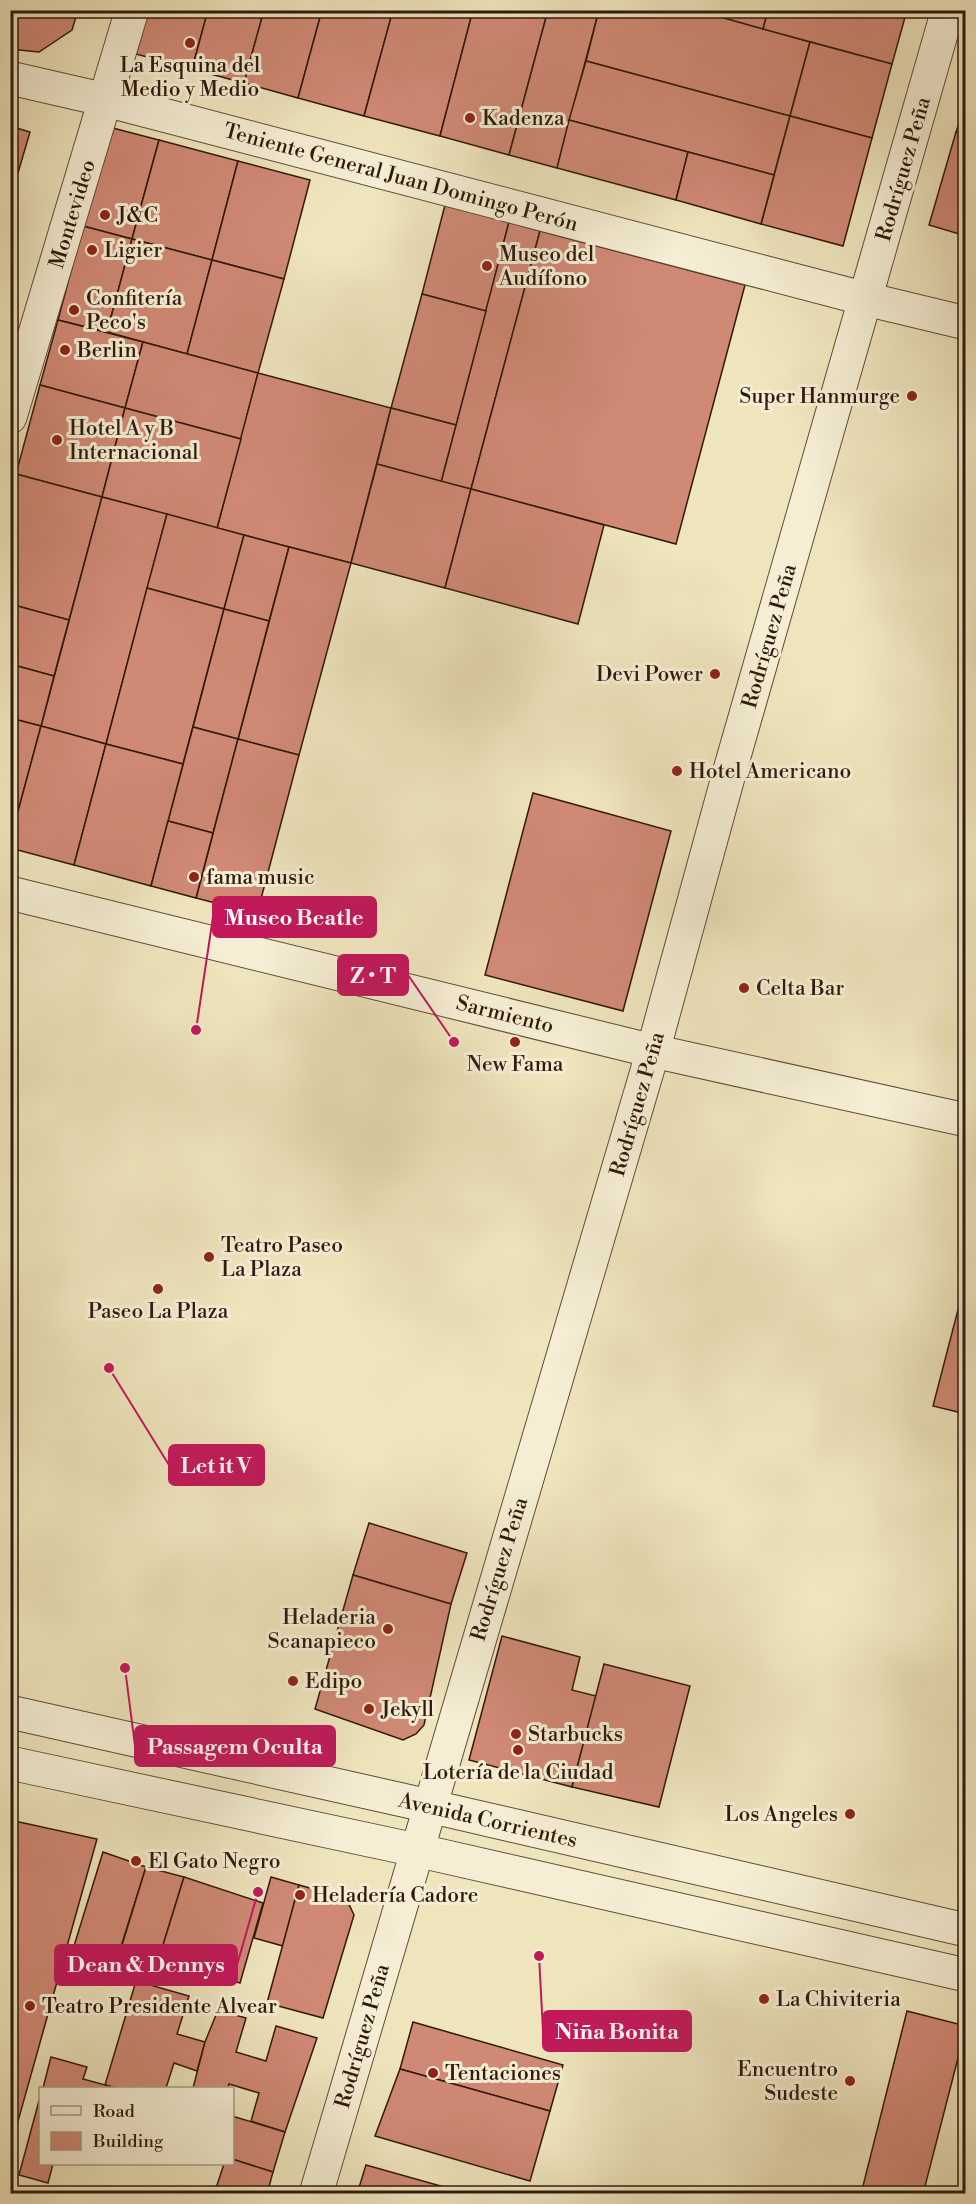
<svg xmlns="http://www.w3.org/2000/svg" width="976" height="2204" font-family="'Libre Bodoni',serif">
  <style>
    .building { fill: #d08975; stroke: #30190d; stroke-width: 1.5 }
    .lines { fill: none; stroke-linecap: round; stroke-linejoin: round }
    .minor-casing { stroke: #604c39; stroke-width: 35 }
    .minor { stroke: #f5eed4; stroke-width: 33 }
    .poi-dot { fill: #8f2418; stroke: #f5eed4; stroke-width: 2 }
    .labels { text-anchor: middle; stroke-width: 6; stroke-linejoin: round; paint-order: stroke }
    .poi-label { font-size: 21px; fill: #30190d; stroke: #f5eed4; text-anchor: start }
    .street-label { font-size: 21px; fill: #30190d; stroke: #f5eed4 }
    .leader { fill: none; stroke: #c2185b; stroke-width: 2 }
    .callout-dot { fill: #c2185b; stroke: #f5eed4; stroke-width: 2 }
    .callout { fill: #c2185b; stroke: #c2185b; stroke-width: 2 }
    .callout-label { font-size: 22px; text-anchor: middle; font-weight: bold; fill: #fff }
  </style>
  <rect width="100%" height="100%" fill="#efe5bd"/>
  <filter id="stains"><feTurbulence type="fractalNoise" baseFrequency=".00333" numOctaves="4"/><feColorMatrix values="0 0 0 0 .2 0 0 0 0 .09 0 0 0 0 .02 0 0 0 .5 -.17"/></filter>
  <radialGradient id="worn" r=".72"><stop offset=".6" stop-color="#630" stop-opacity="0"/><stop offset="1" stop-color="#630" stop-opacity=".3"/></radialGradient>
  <g class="building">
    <path d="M10,10H78L72,30L39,52L10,49Z"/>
    <path d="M148,10H208L192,69L136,54Z"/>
    <path d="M208,10H264L244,83L192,69Z"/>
    <path d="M264,10H322L298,98L244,83Z"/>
    <path d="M322,10H393L364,116L298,98Z"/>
    <path d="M393,10H473L440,136L364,116Z"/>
    <path d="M473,10H548L509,155L440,136Z"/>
    <path d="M548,10H599L557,168L509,155Z"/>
    <path d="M599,10H696L810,42L790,116L586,61Z"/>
    <path d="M696,10H768L763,29Z"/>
    <path d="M768,10H907L892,64L763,29Z"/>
    <path d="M810,42L892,64L872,138L790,116Z"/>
    <path d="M586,61L790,116L774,175L569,120Z"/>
    <path d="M966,102V135L956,132Z"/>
    <path d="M790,116L872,138L843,246L761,224Z"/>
    <path d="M569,120L688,152L676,200L557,168Z"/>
    <path d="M10,126L30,132L13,190L10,189Z"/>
    <path d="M109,127L159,140L132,239L83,226Z"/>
    <path d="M956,132L966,135V236L929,225Z"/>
    <path d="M159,140L238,161L212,260L132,239Z"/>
    <path d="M688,152L774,175L761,224L676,200Z"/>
    <path d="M238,161L310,180L284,279L212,260Z"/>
    <path d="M445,205L509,222L486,311L422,294Z"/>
    <path d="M509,222L540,231L471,489L441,482Z"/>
    <path d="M83,226L132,239L107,332L58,320Z"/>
    <path d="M540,231L745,285L676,544L471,489Z"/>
    <path d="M132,239L212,260L187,354L107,332Z"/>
    <path d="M212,260L284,279L258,373L187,354Z"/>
    <path d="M422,294L486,311L456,425L391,408Z"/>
    <path d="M58,320L143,342L125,408L40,385Z"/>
    <path d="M143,342L258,373L241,439L125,408Z"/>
    <path d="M258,373L391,408L351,563L217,528Z"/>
    <path d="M40,385L125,408L102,497L16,474Z"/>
    <path d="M125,408L241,439L217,528L102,497Z"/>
    <path d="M391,408L456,425L441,482L377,464Z"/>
    <path d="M377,464L471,489L445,588L351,563Z"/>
    <path d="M16,474L102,497L69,620L10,604V496Z"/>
    <path d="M471,489L604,525L578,624L445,588Z"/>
    <path d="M102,497L167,514L106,744L41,726Z"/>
    <path d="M167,514L244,535L224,609L147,588Z"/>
    <path d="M244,535L289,547L269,621L224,609Z"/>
    <path d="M289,547L351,563L299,755L238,739Z"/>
    <path d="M147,588L224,609L183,764L106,744Z"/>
    <path d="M10,604L69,620L54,676L10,664Z"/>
    <path d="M224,609L269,621L238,739L193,727Z"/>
    <path d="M10,664L54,676L41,726L10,718Z"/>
    <path d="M10,718L41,726L10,841Z"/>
    <path d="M41,726L106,744L74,865L10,848V841Z"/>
    <path d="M193,727L238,739L213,833L168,821Z"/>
    <path d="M238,739L299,755L257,914L196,898Z"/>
    <path d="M106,744L183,764L151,886L74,865Z"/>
    <path d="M533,793L671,831L623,1011L485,975Z"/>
    <path d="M168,821L213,833L196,898L151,886Z"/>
    <path d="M966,1279V1414L933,1406Z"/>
    <path d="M369,1523L467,1553L451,1604L353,1575Z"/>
    <path d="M353,1575L451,1604L424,1725L416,1734L403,1740L315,1709Z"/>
    <path d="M502,1636L580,1657L572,1690L596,1696L572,1787L469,1760Z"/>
    <path d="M604,1664L690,1686L659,1807L572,1787Z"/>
    <path d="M10,1820L97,1839L15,2132L10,2131Z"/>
    <path d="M103,1852L146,1867L113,1972L70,1959Z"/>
    <path d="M146,1867L184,1877L159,1958L160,1971L118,1958Z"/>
    <path d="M184,1877L263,1903L240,1983L159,1958Z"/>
    <path d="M271,1877L299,1885L283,1946L254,1938Z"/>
    <path d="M299,1885L346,1898L354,1915L323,2018L267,2003Z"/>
    <path d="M136,1981L189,1996L177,2034L205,2042L197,2071L174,2063L166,2088H116L105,2085Z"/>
    <path d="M218,2010L246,2018L236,2052L266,2061L276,2026L317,2038L285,2132L251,2121L259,2093L229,2084L228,2088H193L205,2042Z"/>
    <path d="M907,2011L966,2026V2027L923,2194H861Z"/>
    <path d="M413,2022L563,2065L550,2111L400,2069Z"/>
    <path d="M51,2057L87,2067L83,2079L116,2088H43Z"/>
    <path d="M400,2069L550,2111L530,2181L375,2136Z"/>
    <path d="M40,2097V2164H53L48,2183L19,2175Z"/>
    <path d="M232,2116L285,2132L273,2172L232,2159Z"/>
    <path d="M232,2159L273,2172L267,2194H214L224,2164H232Z"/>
    <path d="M366,2165L469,2194H357Z"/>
  </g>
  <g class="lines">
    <defs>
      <g id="minor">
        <path d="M10,78L106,100L866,299L966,323"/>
        <path d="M10,417L132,10"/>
        <path d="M10,893L653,1051L966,1120"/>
        <path d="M10,1712L429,1806L966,1930"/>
        <path d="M10,1763L416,1850L966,1975"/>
        <path d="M316,2194L653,1051L730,770L948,10"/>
      </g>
    </defs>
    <use href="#minor" class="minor-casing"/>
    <use href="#minor" class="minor"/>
  </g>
  <g class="poi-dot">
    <circle cx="190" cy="43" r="6"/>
    <circle cx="470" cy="118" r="6"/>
    <circle cx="105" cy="215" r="6"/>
    <circle cx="92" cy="250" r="6"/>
    <circle cx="487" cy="266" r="6"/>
    <circle cx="74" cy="310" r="6"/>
    <circle cx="65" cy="350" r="6"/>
    <circle cx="912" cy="396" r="6"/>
    <circle cx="57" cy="440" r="6"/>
    <circle cx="715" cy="674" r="6"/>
    <circle cx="677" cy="771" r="6"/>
    <circle cx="194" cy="877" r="6"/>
    <circle cx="744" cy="988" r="6"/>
    <circle cx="515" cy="1042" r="6"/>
    <circle cx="209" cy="1257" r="6"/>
    <circle cx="158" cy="1289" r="6"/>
    <circle cx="388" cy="1629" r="6"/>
    <circle cx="293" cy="1681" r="6"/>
    <circle cx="369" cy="1709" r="6"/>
    <circle cx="516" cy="1734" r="6"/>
    <circle cx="518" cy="1750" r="6"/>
    <circle cx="850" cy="1814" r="6"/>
    <circle cx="136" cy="1861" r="6"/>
    <circle cx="300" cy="1895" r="6"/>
    <circle cx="764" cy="1999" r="6"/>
    <circle cx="30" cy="2006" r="6"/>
    <circle cx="433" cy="2073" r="6"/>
    <circle cx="850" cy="2081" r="6"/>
  </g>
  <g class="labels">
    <g class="poi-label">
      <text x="190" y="72" text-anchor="middle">La Esquina del<tspan x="190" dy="24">Medio y Medio</tspan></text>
      <text x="482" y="125">Kadenza</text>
      <text x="117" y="222">J&amp;C</text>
      <text x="104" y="257">Ligier</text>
      <text x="499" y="261">Museo del<tspan x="499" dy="24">Audífono</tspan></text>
      <text x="86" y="305">Confitería<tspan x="86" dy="24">Peco's</tspan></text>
      <text x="77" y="357">Berlin</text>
      <text x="900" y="403" text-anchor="end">Super Hanmurge</text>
      <text x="69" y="435">Hotel A y B<tspan x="69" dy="24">Internacional</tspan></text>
      <text x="703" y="681" text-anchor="end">Devi Power</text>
      <text x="689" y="778">Hotel Americano</text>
      <text x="206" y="884">fama music</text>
      <text x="756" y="995">Celta Bar</text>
      <text x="515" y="1071" text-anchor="middle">New Fama</text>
      <text x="221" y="1252">Teatro Paseo<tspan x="221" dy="24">La Plaza</tspan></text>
      <text x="158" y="1318" text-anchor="middle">Paseo La Plaza</text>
      <text x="376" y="1624" text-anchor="end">Heladeria<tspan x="376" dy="24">Scanapieco</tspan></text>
      <text x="305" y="1688">Edipo</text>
      <text x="381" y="1716">Jekyll</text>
      <text x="528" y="1741">Starbucks</text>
      <text x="518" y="1779" text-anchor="middle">Lotería de la Ciudad</text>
      <text x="838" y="1821" text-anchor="end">Los Angeles</text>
      <text x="148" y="1868">El Gato Negro</text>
      <text x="312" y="1902">Heladería Cadore</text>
      <text x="776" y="2006">La Chiviteria</text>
      <text x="42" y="2013">Teatro Presidente Alvear</text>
      <text x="838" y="2076" text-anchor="end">Encuentro<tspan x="838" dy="24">Sudeste</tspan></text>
      <text x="445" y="2080">Tentaciones</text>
    </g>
    <g class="street-label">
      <text transform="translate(903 169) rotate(-74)" y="7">Rodríguez Peña</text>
      <text transform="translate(401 177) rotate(15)" y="7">Teniente General Juan Domingo Perón</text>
      <text transform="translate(72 214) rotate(-73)" y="7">Montevideo</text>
      <text transform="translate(769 636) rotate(-74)" y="7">Rodríguez Peña</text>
      <text transform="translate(505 1014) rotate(14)" y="7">Sarmiento</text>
      <text transform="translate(637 1104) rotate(-74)" y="7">Rodríguez Peña</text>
      <text transform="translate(499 1569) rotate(-73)" y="7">Rodríguez Peña</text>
      <text transform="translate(488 1820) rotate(13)" y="7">Avenida Corrientes</text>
      <text transform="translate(362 2036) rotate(-74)" y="7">Rodríguez Peña</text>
    </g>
  </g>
  <path class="leader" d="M196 1030L213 917M454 1042L408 975M109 1368L169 1465M125 1668L135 1746M258 1892L237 1965M539 1956L543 2031"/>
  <g class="callout-dot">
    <circle cx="196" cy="1030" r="6"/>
    <circle cx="454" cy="1042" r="6"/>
    <circle cx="109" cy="1368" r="6"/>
    <circle cx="125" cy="1668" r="6"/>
    <circle cx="258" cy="1892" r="6"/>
    <circle cx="539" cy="1956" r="6"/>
  </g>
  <g class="callout">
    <rect x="213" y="897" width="163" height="40" rx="6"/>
    <rect x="338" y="955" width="70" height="40" rx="6"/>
    <rect x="169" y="1445" width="95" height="40" rx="6"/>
    <rect x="135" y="1726" width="200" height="40" rx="6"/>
    <rect x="55" y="1945" width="182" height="40" rx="6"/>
    <rect x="543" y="2011" width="148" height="40" rx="6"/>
  </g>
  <g class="callout-label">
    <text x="294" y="925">Museo Beatle</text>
    <text x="373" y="983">Z • T</text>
    <text x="216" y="1473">Let it V</text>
    <text x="235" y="1754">Passagem Oculta</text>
    <text x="146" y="1972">Dean &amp; Dennys</text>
    <text x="617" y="2039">Niña Bonita</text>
  </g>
  <rect width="976" height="2204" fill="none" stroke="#efe5bd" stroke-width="36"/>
  <rect x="12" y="12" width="952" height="2180" fill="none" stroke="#30190d" stroke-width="3"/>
  <rect x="18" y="18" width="940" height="2168" fill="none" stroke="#30190d" stroke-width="1.5"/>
  <rect x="39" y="2087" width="195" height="78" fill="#f5eed4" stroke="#a69984" stroke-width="1.5"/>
  <rect x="51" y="2106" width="30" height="9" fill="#f5eed4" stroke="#a69984" stroke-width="1.5"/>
  <text x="93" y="2117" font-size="18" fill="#30190d">Road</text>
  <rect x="51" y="2132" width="30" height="18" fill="#d08975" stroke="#a69984" stroke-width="1.5"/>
  <text x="93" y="2147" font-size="18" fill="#30190d">Building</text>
  <rect width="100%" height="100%" filter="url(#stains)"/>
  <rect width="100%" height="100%" fill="url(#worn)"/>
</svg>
